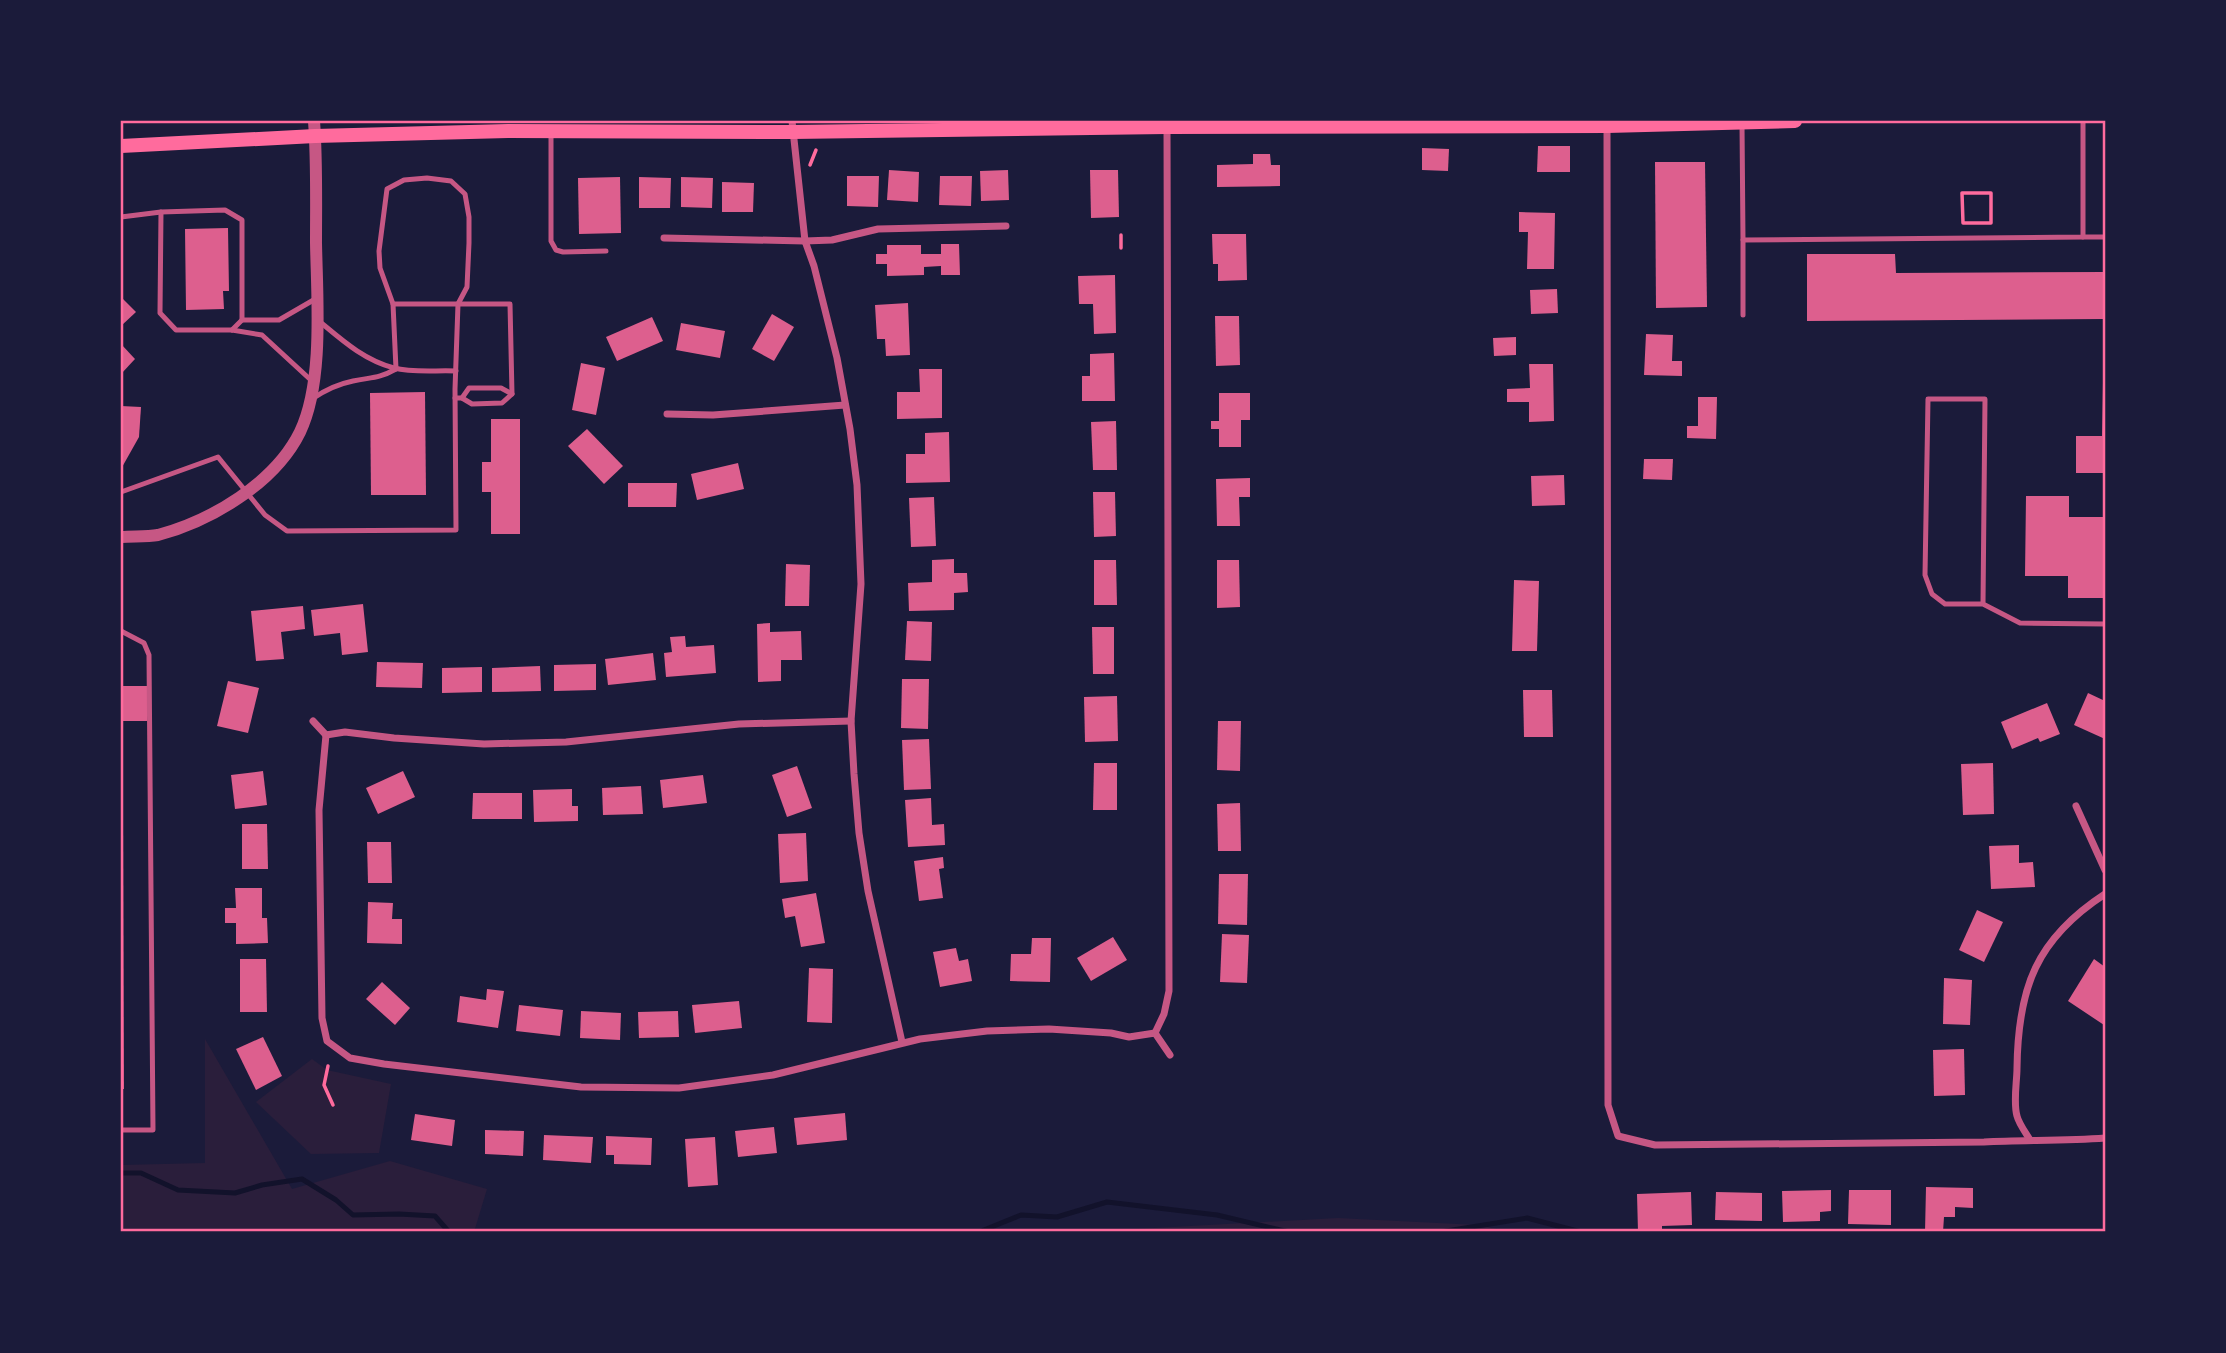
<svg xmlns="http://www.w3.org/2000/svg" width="2226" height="1353" font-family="'Source Sans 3',sans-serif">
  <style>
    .green { fill: #2a1e3b }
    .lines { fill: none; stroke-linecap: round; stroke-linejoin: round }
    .stream { stroke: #12122b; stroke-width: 5 }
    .building { fill: #dd5f8e }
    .path { stroke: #ff6b9d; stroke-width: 3.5 }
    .service { stroke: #c65784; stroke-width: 5 }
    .minor { stroke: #c65784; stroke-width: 7 }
    .tertiary { stroke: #c65784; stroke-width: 12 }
    .secondary { stroke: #ff6b9d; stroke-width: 14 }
    .neatline { fill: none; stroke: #ff6b9d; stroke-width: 2.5 }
  </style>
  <rect width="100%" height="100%" fill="#1b1b3a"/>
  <g class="green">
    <path d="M205,1039L292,1189L390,1161L487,1189L474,1232H121V1165L205,1163Z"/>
    <path d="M312,1059L327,1070L391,1084L379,1153L311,1154L256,1102Z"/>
    <path d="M1338,1218L1478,1225L1510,1232H1081Z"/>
  </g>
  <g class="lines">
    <g class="stream">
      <path d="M121,1173H141L178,1190L235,1193L262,1185L302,1179L336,1200L353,1215L399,1214L435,1216L449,1232"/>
      <path d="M979,1232L1021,1215L1057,1217L1107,1202L1217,1215L1289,1232"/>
      <path d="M1440,1232L1527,1218L1581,1232"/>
    </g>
  </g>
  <g class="building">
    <path d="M1538,146H1570V172H1537Z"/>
    <path d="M1422,148L1449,149L1448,171L1422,170Z"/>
    <path d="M1253,154H1270L1271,165H1280V186L1217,187V165L1253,164Z"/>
    <path d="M1655,162H1705L1707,307L1656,308Z"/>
    <path d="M889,170L919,172L918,202L887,200Z"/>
    <path d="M1008,170L1009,200L981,201L980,171Z"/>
    <path d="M1090,170H1118L1119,217L1091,218Z"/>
    <path d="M847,176H879L878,207L847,206Z"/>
    <path d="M940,176H972L971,206L939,205Z"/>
    <path d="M620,177L621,233L579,234L578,178Z"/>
    <path d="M639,177L671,178L670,208H639Z"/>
    <path d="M681,177L713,178L712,208L681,207Z"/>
    <path d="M722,182L754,183L753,212H722Z"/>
    <path d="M1519,212L1555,213L1554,269H1527L1528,232H1519Z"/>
    <path d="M228,228L229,291H223L224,309L186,310L185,229Z"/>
    <path d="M1212,234H1246L1247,280L1218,281V264H1213Z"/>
    <path d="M941,244H959L960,275H941V266L924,267V275L887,276V264H876V254H887V245H921V254H941Z"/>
    <path d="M1807,254H1895L1896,273L2105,272V319L1807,321Z"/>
    <path d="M1115,275L1116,333L1094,334L1093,304H1079L1078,276Z"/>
    <path d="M1557,289L1558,313L1531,314L1530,290Z"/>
    <path d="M121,297L136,312L121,326Z"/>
    <path d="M908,303L910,355L886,356L885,339H877L875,305Z"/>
    <path d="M772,314L794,327L774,361L752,349Z"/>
    <path d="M1215,316H1239L1240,365L1216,366Z"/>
    <path d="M652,317L663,341L617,361L606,337Z"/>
    <path d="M681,323L725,331L720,358L676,350Z"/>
    <path d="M1646,334L1673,335L1672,361H1682V376L1644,375Z"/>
    <path d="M1516,337V355L1494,356L1493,338Z"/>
    <path d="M121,344L135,359L121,374Z"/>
    <path d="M1114,353L1115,401H1082V376H1090V354Z"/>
    <path d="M581,363L605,368L596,415L572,410Z"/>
    <path d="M1529,364H1553L1554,421L1529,422V402H1507V389L1530,388Z"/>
    <path d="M919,369H942V418L897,419V392H920Z"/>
    <path d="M2103,383H2105V473H2076V436H2102Z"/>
    <path d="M425,392L426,495H371L370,393Z"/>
    <path d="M1219,393H1250V420H1241V447H1219V429H1211V421H1219Z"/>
    <path d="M1698,397H1717L1716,439L1687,438V426H1698Z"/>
    <path d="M121,406L141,407L139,437L121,469Z"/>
    <path d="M491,419H520V534H491V492H482V462H491Z"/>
    <path d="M1116,421L1117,470H1093L1091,422Z"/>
    <path d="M587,429L623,466L604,484L568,446Z"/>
    <path d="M949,432L950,482L906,483V454H925V433Z"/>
    <path d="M1644,459H1673L1672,480L1643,479Z"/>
    <path d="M738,463L744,489L697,500L691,474Z"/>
    <path d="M1564,475L1565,505L1532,506L1531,476Z"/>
    <path d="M1250,478V497H1239L1240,526H1217L1216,479Z"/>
    <path d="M628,483H677L676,507H628Z"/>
    <path d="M1093,492H1115L1116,536L1094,537Z"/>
    <path d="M2026,496H2069V517H2105V598H2068V576H2025Z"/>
    <path d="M934,497L936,546L911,547L909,498Z"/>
    <path d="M954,559V573H967L968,592L954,593V610L909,611L908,583L932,582V560Z"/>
    <path d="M1094,560H1116L1117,605H1094Z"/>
    <path d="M1217,560H1239L1240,607L1217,608Z"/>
    <path d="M786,564L810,565L809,606H785Z"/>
    <path d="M1514,580L1539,581L1537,651H1512Z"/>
    <path d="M363,604L368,652L342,655L340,633L314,636L311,610Z"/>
    <path d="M303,606L305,629L281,632L284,659L256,661L251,611Z"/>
    <path d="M907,621L932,622L931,661L905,660Z"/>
    <path d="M770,623V632L801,631L802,660H781V681L758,682L757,624Z"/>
    <path d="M1092,627H1114V674H1093Z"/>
    <path d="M685,636L686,647L714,645L716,673L666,677L664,653L672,652L670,637Z"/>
    <path d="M653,653L656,680L608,685L605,659Z"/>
    <path d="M377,662L423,663L422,688L376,687Z"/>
    <path d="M596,664V690L554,691V665Z"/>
    <path d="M540,666L541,691L492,692V668Z"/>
    <path d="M482,667V692L442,693V668Z"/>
    <path d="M902,679H929L928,729L901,728Z"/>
    <path d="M228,681L259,688L248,733L217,726Z"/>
    <rect x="121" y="686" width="26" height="35"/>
    <path d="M1523,690H1552L1553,737H1524Z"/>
    <path d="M2088,693L2105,701V739L2074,725Z"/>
    <path d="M1117,696L1118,741L1085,742L1084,697Z"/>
    <path d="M2047,703L2060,734L2040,742L2038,738L2012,749L2001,722Z"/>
    <path d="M1218,721H1241L1240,771L1217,770Z"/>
    <path d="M929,739L931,789L904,790L902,740Z"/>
    <path d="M1094,763H1117V810H1093Z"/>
    <path d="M1993,763L1994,814L1963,815L1961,764Z"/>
    <path d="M797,766L812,808L787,817L772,775Z"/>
    <path d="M263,771L267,805L235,809L231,775Z"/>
    <path d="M403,771L415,797L378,814L366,788Z"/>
    <path d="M703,775L707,803L663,808L660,780Z"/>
    <path d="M641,786L643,814L603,815L602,788Z"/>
    <path d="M572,789V806H578V821L534,822L533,790Z"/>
    <path d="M473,793H522V819H472Z"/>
    <path d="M931,798L932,825L944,824L945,845L908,847L905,800Z"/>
    <path d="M1240,803L1241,851H1218L1217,804Z"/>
    <path d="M242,824H267L268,869H242Z"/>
    <path d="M121,827H123L124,1089H121Z"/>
    <path d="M806,833L808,881L780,883L778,834Z"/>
    <path d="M367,842H391L392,883H368Z"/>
    <path d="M2019,845V863L2033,862L2035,887L1991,889L1989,846Z"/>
    <path d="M943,857L944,868L939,869L943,898L919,901L914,861Z"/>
    <path d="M1219,874H1248L1247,925L1218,924Z"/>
    <path d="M235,888H262V918H267L268,943L236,944V923H225V908H236Z"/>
    <path d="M816,893L825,943L801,947L795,916L785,918L782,899Z"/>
    <path d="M368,902L393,903L392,919H402V944L367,943Z"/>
    <path d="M1977,910L2003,922L1984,962L1959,950Z"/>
    <path d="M1222,934L1249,935L1247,983L1220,982Z"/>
    <path d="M1113,937L1127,960L1091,981L1077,958Z"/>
    <path d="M1032,938H1051L1050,982L1010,981L1011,954H1031Z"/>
    <path d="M956,948L959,961L968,959L972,981L940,987L933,952Z"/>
    <path d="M240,959H266L267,1012H240Z"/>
    <path d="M2094,959L2105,967L2104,1025L2068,1001Z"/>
    <path d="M809,968L833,969L832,1023L807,1022Z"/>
    <path d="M1944,978L1972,980L1970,1025L1943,1024Z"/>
    <path d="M382,982L410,1008L395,1025L366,999Z"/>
    <path d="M487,989L504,991L498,1028L457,1022L460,996L486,1000Z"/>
    <path d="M739,1001L742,1028L695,1033L692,1005Z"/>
    <path d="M519,1005L563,1010L560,1036L516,1031Z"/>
    <path d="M581,1011L621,1013L620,1040L580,1038Z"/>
    <path d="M678,1011L679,1037L639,1038L638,1012Z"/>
    <path d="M263,1037L282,1076L256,1090L236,1049Z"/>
    <path d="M1964,1049L1965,1095L1934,1096L1933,1050Z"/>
    <path d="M845,1113L847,1140L797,1145L794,1118Z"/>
    <path d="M415,1114L455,1120L452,1146L411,1140Z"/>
    <path d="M774,1127L777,1153L738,1157L735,1131Z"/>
    <path d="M485,1130L524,1131L523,1156L485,1154Z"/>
    <path d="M544,1135L593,1137L591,1163L543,1160Z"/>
    <path d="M606,1136L652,1138L651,1165L614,1164V1155H606Z"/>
    <path d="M715,1137L718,1185L688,1187L685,1139Z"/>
    <path d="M1926,1187L1973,1188V1208L1955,1207V1217H1944L1943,1232H1925Z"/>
    <path d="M1831,1190V1211L1820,1212V1221L1783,1222L1782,1191Z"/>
    <path d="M1849,1190H1891V1225L1848,1224Z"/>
    <path d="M1691,1192L1692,1225L1662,1226V1232H1638L1637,1194Z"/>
    <path d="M1716,1192L1762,1193V1221L1715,1220Z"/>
  </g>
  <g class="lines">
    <g class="path">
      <path d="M810,165L816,150"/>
      <path d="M1962,193H1991V223H1963Z"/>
      <path d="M1121,235V248"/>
      <path d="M328,1066L324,1085L333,1105"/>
    </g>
    <g class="service">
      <path d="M1742,124L1743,240L2083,237V121"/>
      <path d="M551,131V241L556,250L563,252L606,251"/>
      <path d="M161,212L160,313L176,330H232L262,335L313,382"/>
      <path d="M121,217L161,212L225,210L242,220V320"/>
      <path d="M2083,237H2105"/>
      <path d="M1743,240V315"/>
      <path d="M319,321C343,341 364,360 394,368C413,373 437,370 456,371"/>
      <path d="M232,330L242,320H279L317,298"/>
      <path d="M396,369L393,304H510L512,394L502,403L472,404L462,398H455"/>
      <path d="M462,398L469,388H501L512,394"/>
      <path d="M312,399C325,390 338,384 353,381C372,377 378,379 396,369"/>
      <path d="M121,492L218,457L265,515L287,531L456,530L455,389L458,304L467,287L469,243V217L465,194L451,181L427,178L404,180L387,189L379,251L380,268L393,304"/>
      <path d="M1983,604L1985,399H1928L1925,575L1932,594L1945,604H1983L2020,623L2105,624"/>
      <path d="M121,631L144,643L149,655L153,1130H121"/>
    </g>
    <g class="minor">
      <path d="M792,121L805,241L814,266L837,358L850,429L857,485L861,584L851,721L854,774L859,833L868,891L902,1042"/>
      <path d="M1607,125L1608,1105L1618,1136L1655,1145L1984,1142C2025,1140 2065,1141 2105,1138"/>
      <path d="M664,238L805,241L832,240L878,229L1006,226"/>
      <path d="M667,414L713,415L845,405"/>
      <path d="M313,721L326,735"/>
      <path d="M326,735L319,810L322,1018L327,1041L350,1058L384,1064L581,1087L679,1088L773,1075L920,1039L987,1031L1049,1029L1111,1033L1129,1037L1155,1033"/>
      <path d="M326,735L345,732L394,738L484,744L566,742L739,724L851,721"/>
      <path d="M2076,806L2105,870"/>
      <path d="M1155,1033L1164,1014L1169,991L1167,125"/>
      <path d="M1155,1033L1170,1055"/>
      <path d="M2030,1140C2026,1133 2019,1124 2017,1116C2013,1102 2017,1082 2017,1068C2018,988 2036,939 2105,894"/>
    </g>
    <path class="tertiary" d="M121,537C133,536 146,537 158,535C211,521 275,483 300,432C324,382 317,298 316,243C316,202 317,161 314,121"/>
    <path class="secondary" d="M121,146L315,136L508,131L792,132L1167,127L1607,126L1795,121"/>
  </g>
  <rect width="2226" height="1353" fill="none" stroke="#1b1b3a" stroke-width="245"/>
  <rect x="122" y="122" width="1982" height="1108" class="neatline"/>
</svg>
